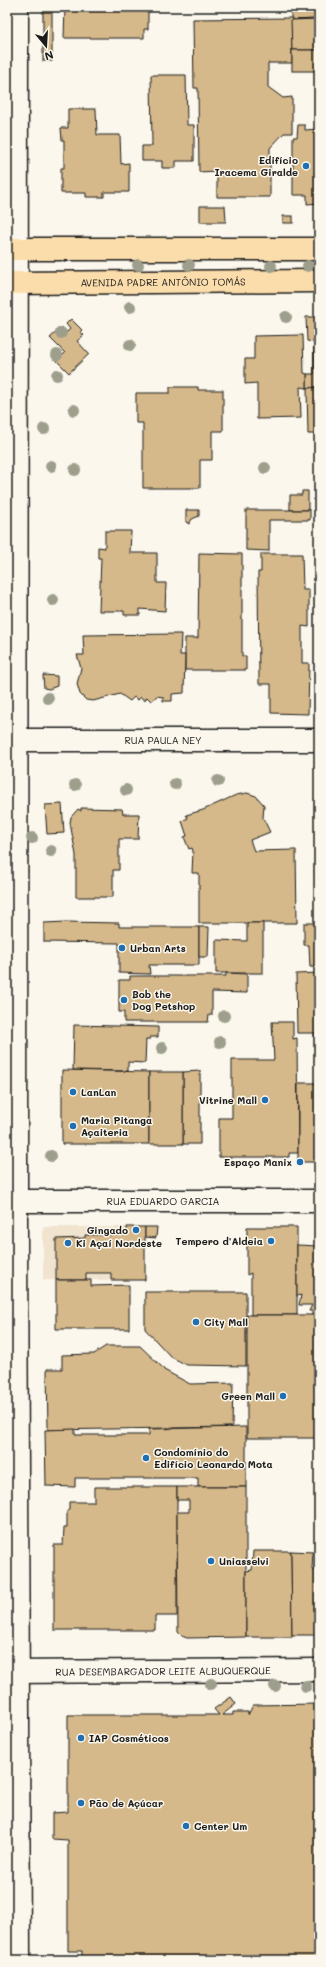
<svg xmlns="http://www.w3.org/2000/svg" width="326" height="1967" font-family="Mali,sans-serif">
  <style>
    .built { fill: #f0e4cf }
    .building { fill: #d6b98a; stroke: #1c1c1c }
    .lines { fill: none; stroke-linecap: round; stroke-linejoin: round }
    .street-casing { stroke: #1c1c1c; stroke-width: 25 }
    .secondary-casing { stroke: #1c1c1c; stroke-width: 25 }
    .primary-casing { stroke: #1c1c1c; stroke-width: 25 }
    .street { stroke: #fbf7ec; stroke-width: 22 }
    .secondary { stroke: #fbf7ec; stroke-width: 22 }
    .primary { stroke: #fbddab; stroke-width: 22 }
    .tree { fill: #9d9e8c }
    .poi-dot { fill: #1f6fb2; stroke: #fbf7ec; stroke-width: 1.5 }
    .labels { text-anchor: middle; stroke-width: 3; stroke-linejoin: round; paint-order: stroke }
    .poi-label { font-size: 10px; font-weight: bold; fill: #1c1c1c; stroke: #fbf7ec; text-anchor: start }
    .street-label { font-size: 10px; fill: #1c1c1c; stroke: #fbf7ec }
  </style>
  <rect width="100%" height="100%" fill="#fbf7ec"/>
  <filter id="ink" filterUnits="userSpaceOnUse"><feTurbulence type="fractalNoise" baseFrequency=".025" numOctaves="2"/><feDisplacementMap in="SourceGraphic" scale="8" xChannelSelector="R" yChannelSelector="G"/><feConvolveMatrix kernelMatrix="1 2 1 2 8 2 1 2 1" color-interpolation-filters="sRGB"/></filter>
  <g filter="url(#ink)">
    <rect class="built" x="43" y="1227" width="102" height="53"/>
    <g class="building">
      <rect x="43" y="7" width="9" height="54"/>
      <path d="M65,7H145V12H148V29H144V38H64Z"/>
      <path d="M291,7H319V19L291,20Z"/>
      <path d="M292,18V63H268V87L283,98L292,97V133H284L270,148V197H217V171L199,172L198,88H194L193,19Z"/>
      <path d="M317,19H319V50H292L291,20Z"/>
      <rect x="292" y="50" width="27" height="21"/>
      <path d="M151,75H186L187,125H194V161H176V168H162V161H142V146H152Z"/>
      <path d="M68,109H96L97,135H120L121,164L129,163V192H104V197H86V193H61V168H64V140H62L61,128H68Z"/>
      <path d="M298,125H305V130L319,129V203L307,204V195H293V137H297Z"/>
      <path d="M200,206H225L226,222H200Z"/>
      <rect x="283" y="216" width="10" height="7"/>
      <path d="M306,317H319V387L307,388V374H314V342L307,341Z"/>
      <path d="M71,319L82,330L80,332L84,335L77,341L89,354L69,373L57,361L65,353L50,338L62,327L67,332L70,329L66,324Z"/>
      <path d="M303,335L304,373L307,374V388L300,387L301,418L257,419V383L245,384V359H254V336Z"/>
      <path d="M170,387H198V390H223V431H212V460H200V488H143V423H136V393H170Z"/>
      <path d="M319,387V434H308L307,388Z"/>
      <path d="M302,491H308V510H290V495H302Z"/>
      <path d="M186,510H199V516L192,519L189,524L186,522Z"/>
      <path d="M246,510H310V520H269V551L246,550Z"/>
      <path d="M105,531H131L130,553H157V583H166L165,611L140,609V615H124V611H99L101,558H98V547L105,548Z"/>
      <path d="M199,553L242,554V656H246V670H185V638H198Z"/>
      <path d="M261,554H302L303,590H309V627L302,626V663H309L308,714L271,713V684H259L258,572H261Z"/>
      <path d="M181,634L180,655H185L184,693L172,694V701H163V697L157,696L151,701L147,697L144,701L141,697L138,700L134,697L130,701L120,694L93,701L86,700L80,694L77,684L81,668L77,655H84L83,635Z"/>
      <path d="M43,675L57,676V686L49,689L44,688Z"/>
      <path d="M247,793L256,796L264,805L263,818L270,832L250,840L254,851L296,850L297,923H199V873H192L193,851L192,848L189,849L184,837L187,836L182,821L188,818L186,815L203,810L236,795Z"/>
      <path d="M62,804L64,833L47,834L45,805Z"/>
      <path d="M81,808L122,809L123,814H139L138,839H119V870H113V897H76V855L70,823L71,817L78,809L81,811Z"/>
      <path d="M319,867V876L314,872Z"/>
      <path d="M66,922L119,923V927H199V965H149L150,974L119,973V943L44,942V923Z"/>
      <path d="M247,923H263V973H216V940L247,941Z"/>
      <path d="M304,923H319V967H310L309,945H304Z"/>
      <path d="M199,927H209L208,957H199Z"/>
      <path d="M226,973L247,974V993L212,992V1015H209L208,1022H124V1012H119V980H130V976H226Z"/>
      <path d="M319,973V1051H317V1039L315,1038V1033H297L296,974Z"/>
      <path d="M272,1022H293V1039L297,1038L298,1153H289V1157H219V1118H232V1060H274Z"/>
      <path d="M74,1025L158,1027V1037H150V1039H146L145,1063L128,1062V1071L73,1070Z"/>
      <path d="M62,1070L149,1072V1144H62Z"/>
      <path d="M200,1071V1144H183V1072Z"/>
      <rect x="149" y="1072" width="34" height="72"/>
      <rect x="298" y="1083" width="21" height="79"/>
      <path d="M127,1227H145V1280H111V1273H86V1280H56V1239L85,1238V1235H127Z"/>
      <path d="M145,1227H157L156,1238L145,1237Z"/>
      <path d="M247,1227H297V1315H251V1273L247,1275Z"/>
      <path d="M297,1245L319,1246V1315H312V1311H309L312,1305H299L301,1295L297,1296Z"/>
      <path d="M56,1280H91V1286L129,1285V1329H56Z"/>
      <path d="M145,1292H246V1366L187,1365L171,1357L145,1329Z"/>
      <rect x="247" y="1315" width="72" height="123"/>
      <path d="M106,1346H140L163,1368L164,1370L190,1384L233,1383L232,1427L48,1430L47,1369H62V1355L94,1354Z"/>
      <path d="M246,1427V1487H198V1478H75V1487L46,1486L45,1430L75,1429V1435H149V1429Z"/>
      <path d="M94,1487H177V1616H155V1630H54V1545H63L64,1528H67V1511L69,1510V1502H94Z"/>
      <path d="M177,1487H246V1637L187,1638L182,1636L178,1632L177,1512H189V1500H177Z"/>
      <path d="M253,1551H291L292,1637H246V1571L252,1570Z"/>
      <path d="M291,1551L313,1552L312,1570H319V1632H316V1635H292Z"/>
      <path d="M231,1697L236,1704L222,1715H233V1712H248V1715L253,1705L319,1704V1960H82V1951H68V1840L52,1839V1813L68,1812V1715H219L214,1709Z"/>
    </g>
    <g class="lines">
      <defs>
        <g id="street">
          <path d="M17,7L16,1231L19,1960"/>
          <path id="s1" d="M7,740H319"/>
          <path id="s2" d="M7,1672L319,1670"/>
        </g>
        <g id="secondary">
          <path id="s3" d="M7,1201H319"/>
        </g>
        <g id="primary">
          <path d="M7,249H319"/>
          <path id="s4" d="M7,283L319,281"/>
        </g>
      </defs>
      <use href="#street" class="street-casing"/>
      <use href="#secondary" class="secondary-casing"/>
      <use href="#primary" class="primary-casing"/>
      <use href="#street" class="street"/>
      <use href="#secondary" class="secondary"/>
      <use href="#primary" class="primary"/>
    </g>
    <g class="tree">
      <circle cx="138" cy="265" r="6"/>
      <circle cx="189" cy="265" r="6"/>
      <circle cx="271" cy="266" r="6"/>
      <circle cx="308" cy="266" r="6"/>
      <circle cx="130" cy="307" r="6"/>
      <circle cx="286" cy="317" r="6"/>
      <circle cx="61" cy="333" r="6"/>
      <circle cx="130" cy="345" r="6"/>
      <circle cx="57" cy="355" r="6"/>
      <circle cx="57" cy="375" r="6"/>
      <circle cx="74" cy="410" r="6"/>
      <circle cx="44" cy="429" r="6"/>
      <circle cx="51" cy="466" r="6"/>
      <circle cx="265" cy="468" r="6"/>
      <circle cx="75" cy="470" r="6"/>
      <circle cx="53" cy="600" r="6"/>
      <circle cx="48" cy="698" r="6"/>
      <circle cx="218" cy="781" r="6"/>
      <circle cx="175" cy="784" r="6"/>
      <circle cx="75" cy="785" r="6"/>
      <circle cx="126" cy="790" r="6"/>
      <circle cx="32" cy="838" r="6"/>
      <circle cx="51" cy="851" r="6"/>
      <circle cx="224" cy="1016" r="6"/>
      <circle cx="220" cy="1042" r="6"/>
      <circle cx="162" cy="1048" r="6"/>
      <circle cx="51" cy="1156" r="6"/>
      <circle cx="211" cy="1684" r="6"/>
      <circle cx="275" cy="1686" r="6"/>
      <circle cx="306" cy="1686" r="6"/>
    </g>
  </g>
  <g class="poi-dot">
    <circle cx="306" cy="166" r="4"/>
    <circle cx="122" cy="948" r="4"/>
    <circle cx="124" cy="1000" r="4"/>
    <circle cx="73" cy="1092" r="4"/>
    <circle cx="265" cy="1100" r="4"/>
    <circle cx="73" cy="1126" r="4"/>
    <circle cx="300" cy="1162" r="4"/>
    <circle cx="136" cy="1230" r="4"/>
    <circle cx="271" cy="1241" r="4"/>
    <circle cx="68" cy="1243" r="4"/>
    <circle cx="196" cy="1322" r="4"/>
    <circle cx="283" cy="1396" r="4"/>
    <circle cx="146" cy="1458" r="4"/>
    <circle cx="211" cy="1561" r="4"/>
    <circle cx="81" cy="1738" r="4"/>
    <circle cx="81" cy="1803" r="4"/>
    <circle cx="186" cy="1826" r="4"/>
  </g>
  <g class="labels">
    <g class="poi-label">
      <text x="298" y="164" text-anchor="end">Edifício<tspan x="298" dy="12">Iracema Giralde</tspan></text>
      <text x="130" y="952">Urban Arts</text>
      <text x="132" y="998">Bob the<tspan x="132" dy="12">Dog Petshop</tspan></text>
      <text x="81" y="1096">LanLan</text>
      <text x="257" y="1104" text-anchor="end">Vitrine Mall</text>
      <text x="81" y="1124">Maria Pitanga<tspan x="81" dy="12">Açaiteria</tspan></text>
      <text x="292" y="1166" text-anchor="end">Espaço Manix</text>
      <text x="128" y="1234" text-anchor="end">Gingado</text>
      <text x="263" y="1245" text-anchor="end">Tempero d'Aldeia</text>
      <text x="76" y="1247">Ki Açaí Nordeste</text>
      <text x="204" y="1326">City Mall</text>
      <text x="275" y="1400" text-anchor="end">Green Mall</text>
      <text x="154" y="1456">Condomínio do<tspan x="154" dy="12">Edifício Leonardo Mota</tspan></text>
      <text x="219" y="1565">Uniasselvi</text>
      <text x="89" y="1742">IAP Cosméticos</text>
      <text x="89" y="1807">Pão de Açúcar</text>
      <text x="194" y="1830">Center Um</text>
    </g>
    <g class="street-label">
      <text dy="4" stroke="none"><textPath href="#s4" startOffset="156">AVENIDA PADRE ANTÔNIO TOMÁS</textPath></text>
      <text dy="4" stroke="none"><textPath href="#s1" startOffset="156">RUA PAULA NEY</textPath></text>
      <text dy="4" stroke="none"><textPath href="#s3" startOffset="156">RUA EDUARDO GARCIA</textPath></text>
      <text dy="4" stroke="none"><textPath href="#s2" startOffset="156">RUA DESEMBARGADOR LEITE ALBUQUERQUE</textPath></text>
    </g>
  </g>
  <rect width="326" height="1967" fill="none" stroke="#fbf7ec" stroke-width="24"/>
  <rect x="12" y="12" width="302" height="1943" fill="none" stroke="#1c1c1c" stroke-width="1.5" filter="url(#ink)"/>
  <g transform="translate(46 46) rotate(162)" stroke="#fbf7ec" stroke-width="3" paint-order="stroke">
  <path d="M0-3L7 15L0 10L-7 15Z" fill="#1c1c1c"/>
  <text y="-6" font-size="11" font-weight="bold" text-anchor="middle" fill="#1c1c1c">N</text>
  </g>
</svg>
